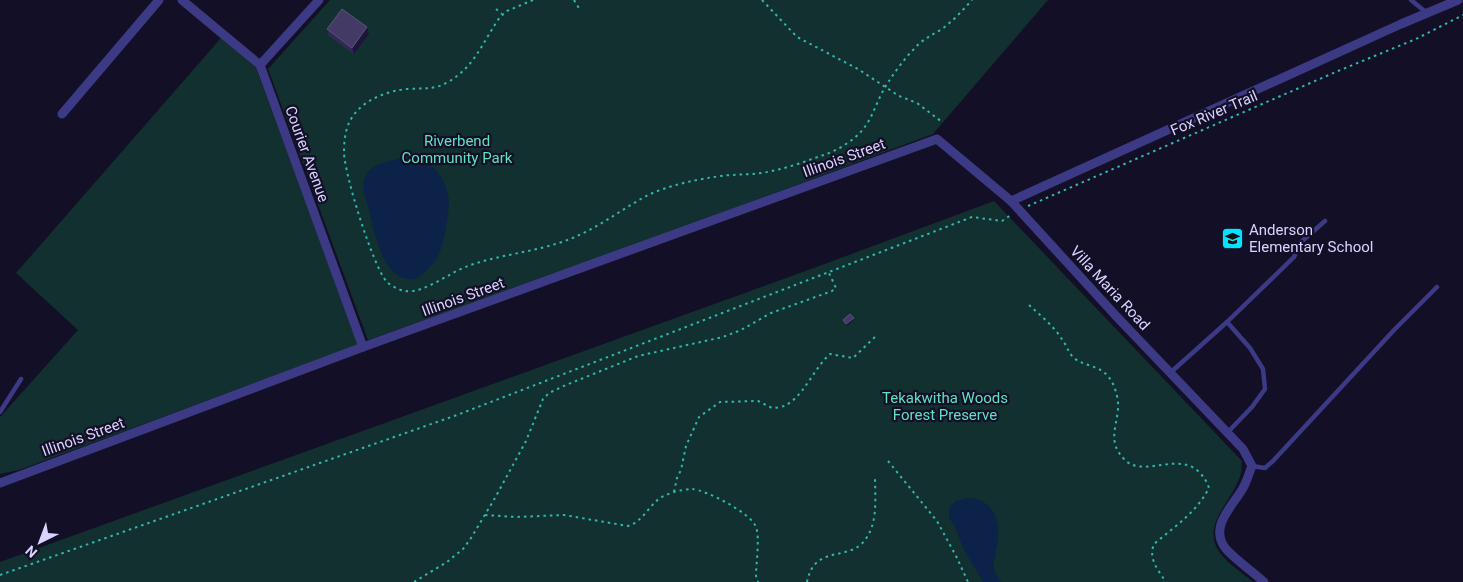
<svg xmlns="http://www.w3.org/2000/svg" width="1463" height="582" font-family="Roboto,sans-serif">
  <style>
    .green { fill: #12302f }
    .water { fill: #0c2248 }
    .lines { fill: none; stroke-linecap: round; stroke-linejoin: round }
    .path { stroke: #2fb8b0; stroke-width: 2; stroke-dasharray: 2.5 4; stroke-linecap: butt }
    .lane { stroke: #3d3a85; stroke-width: 4.5 }
    .street { stroke: #3d3a85; stroke-width: 9 }
    .wall { fill: #312854 }
    .shaded-wall { fill: #1d163a }
    .building { fill: #433a66; stroke: #5a527e }
    .labels { text-anchor: middle; stroke-width: 4.5; stroke-linejoin: round; paint-order: stroke }
    .street-label { font-size: 15px; fill: #d9d4ff; stroke: #130f26 }
    .park-label { font-size: 15px; fill: #5fe0c0; stroke: #130f26 }
    .poi-label { font-size: 15px; fill: #d9d4ff; stroke: #130f26; text-anchor: start }
  </style>
  <rect width="100%" height="100%" fill="#130f26"/>
  <g class="green">
    <path d="M330,0H1048L933,134L643,242L368,340L268,69Z"/>
    <path d="M221,38L256,68L358,345L19,470L0,474V417L78,330L16,273Z"/>
    <path d="M994,201L1242,461C1241,465 1242,469 1241,473C1235,500 1198,525 1221,554C1229,565 1243,573 1253,582H0V562L811,269Z"/>
  </g>
  <g class="water">
    <path d="M406,158C414,159 424,161 431,166C440,172 446,184 448,195C450,203 448,213 447,221C443,243 442,257 425,272C420,277 415,280 408,279C383,278 373,229 369,210C367,201 361,189 364,180C369,163 391,160 406,158Z"/>
    <path d="M967,498C991,498 1000,517 998,539C997,550 993,560 994,571L1001,582H983L964,550L955,527L949,518V509L952,505L956,501Z"/>
  </g>
  <g class="lines">
    <g class="path">
      <path d="M533,0L507,11L500,17C483,41 475,67 448,82C435,90 422,88 407,89C386,91 360,101 350,121C345,130 344,143 344,152C344,173 373,267 387,282C391,286 399,290 405,291C424,294 450,272 468,266C501,254 537,252 570,239C598,228 622,209 648,195C668,186 693,180 714,177C730,174 746,175 762,173C779,170 796,165 812,159C824,155 836,151 846,144C873,127 872,108 887,84C896,70 907,55 920,43C927,37 934,34 942,29C953,21 963,10 972,0"/>
      <path d="M574,0L580,10"/>
      <path d="M762,0L797,37L858,69L899,96L917,103L942,122"/>
      <path d="M496,9L502,14"/>
      <path d="M1028,206L1338,71L1416,39L1463,15"/>
      <path d="M1029,305C1041,316 1055,327 1063,341C1067,346 1068,352 1073,357C1084,368 1103,363 1113,384C1116,390 1119,402 1118,409C1116,430 1108,442 1124,459C1142,479 1178,451 1199,472C1204,477 1207,482 1209,488C1196,513 1174,527 1154,544C1148,559 1158,570 1166,582"/>
      <path d="M888,461L937,521L957,558L968,582"/>
      <path d="M674,492L677,478L681,470L686,446L699,417L720,402L758,401L772,408C776,408 781,407 784,406C803,398 814,368 830,354L853,358L877,335"/>
      <path d="M485,515L516,517L564,515L628,526C645,521 650,501 666,495C673,492 684,489 692,489C706,490 751,513 756,527C760,537 756,565 756,576L758,582"/>
      <path d="M0,575L457,415L972,217L1002,221L1011,215"/>
      <path d="M414,582L447,562L463,549L471,538L495,498L526,441L543,399L549,393L566,385L638,356L723,337L741,330L771,313L832,291L836,288L829,273"/>
      <path d="M807,582C815,542 851,564 867,537C878,520 875,496 875,477"/>
    </g>
    <g class="lane">
      <path d="M1411,0L1427,13"/>
      <path d="M1227,322L1250,348L1263,369L1265,389L1252,407L1227,433"/>
      <path d="M1170,373L1227,322L1294,257L1300,243L1325,221"/>
      <path d="M0,412L21,379"/>
      <path d="M1252,466L1265,468L1273,461L1395,329L1437,287"/>
    </g>
    <g class="street">
      <path d="M182,0L260,65L363,347"/>
      <path d="M260,65L319,0"/>
      <path d="M62,114L159,0"/>
      <path d="M1011,201L1401,24L1458,0"/>
      <path d="M0,483L363,347L937,139L1011,201L1117,317L1243,449L1252,466C1249,473 1247,481 1243,488C1233,506 1208,527 1226,549C1237,561 1252,571 1264,582"/>
    </g>
  </g>
  <path class="wall" d="M367,27L369,34L354,54L329,36L327,29Z"/>
  <g class="shaded-wall">
    <path d="M367,27L369,34L354,54L352,48Z"/>
    <path d="M854,318V320L847,326L846,324Z"/>
  </g>
  <g class="building">
    <path d="M342,9L367,27L352,48L327,29Z"/>
    <path d="M850,314L854,318L846,324L843,320Z"/>
  </g>
  <defs>
    <symbol id="school-square" viewBox="-11 -11 22 22"><rect x="-9" y="-9" width="18" height="18" rx="4" fill="#00e5ff" stroke="#130f26"/><path d="M0-5L7-2L0 1L-7-2ZM-4 1L0 2.5L4 1V4Q0 6-4 4Z" fill="#111"/></symbol>
  </defs>
  <g fill-rule="evenodd">
    <use href="#school-square" x="1220" y="226" width="25" height="25"/>
  </g>
  <g class="labels">
    <g class="street-label">
      <text transform="translate(1214 113) rotate(-23)" y="5">Fox River Trail</text>
      <text transform="translate(307 154) rotate(70)" y="5">Courier Avenue</text>
      <text transform="translate(844 158) rotate(-20)" y="5">Illinois Street</text>
      <text transform="translate(1110 288) rotate(47)" y="5">Villa Maria Road</text>
      <text transform="translate(463 297) rotate(-20)" y="5">Illinois Street</text>
      <text transform="translate(83 437) rotate(-20)" y="5">Illinois Street</text>
    </g>
    <g class="park-label">
      <text x="457" y="146">Riverbend<tspan x="457" dy="17">Community Park</tspan></text>
      <text x="945" y="403">Tekakwitha Woods<tspan x="945" dy="17">Forest Preserve</tspan></text>
    </g>
    <g class="poi-label">
      <text x="1249" y="235">Anderson<tspan x="1249" dy="17">Elementary School</tspan></text>
    </g>
  </g>
  <g transform="translate(40 542) rotate(222)" stroke="#130f26" stroke-width="4" paint-order="stroke">
  <path d="M0-4L9 19L0 12L-9 19Z" fill="#d9d4ff"/>
  <text y="-8" font-size="14" font-weight="bold" text-anchor="middle" fill="#d9d4ff">N</text>
  </g>
</svg>
